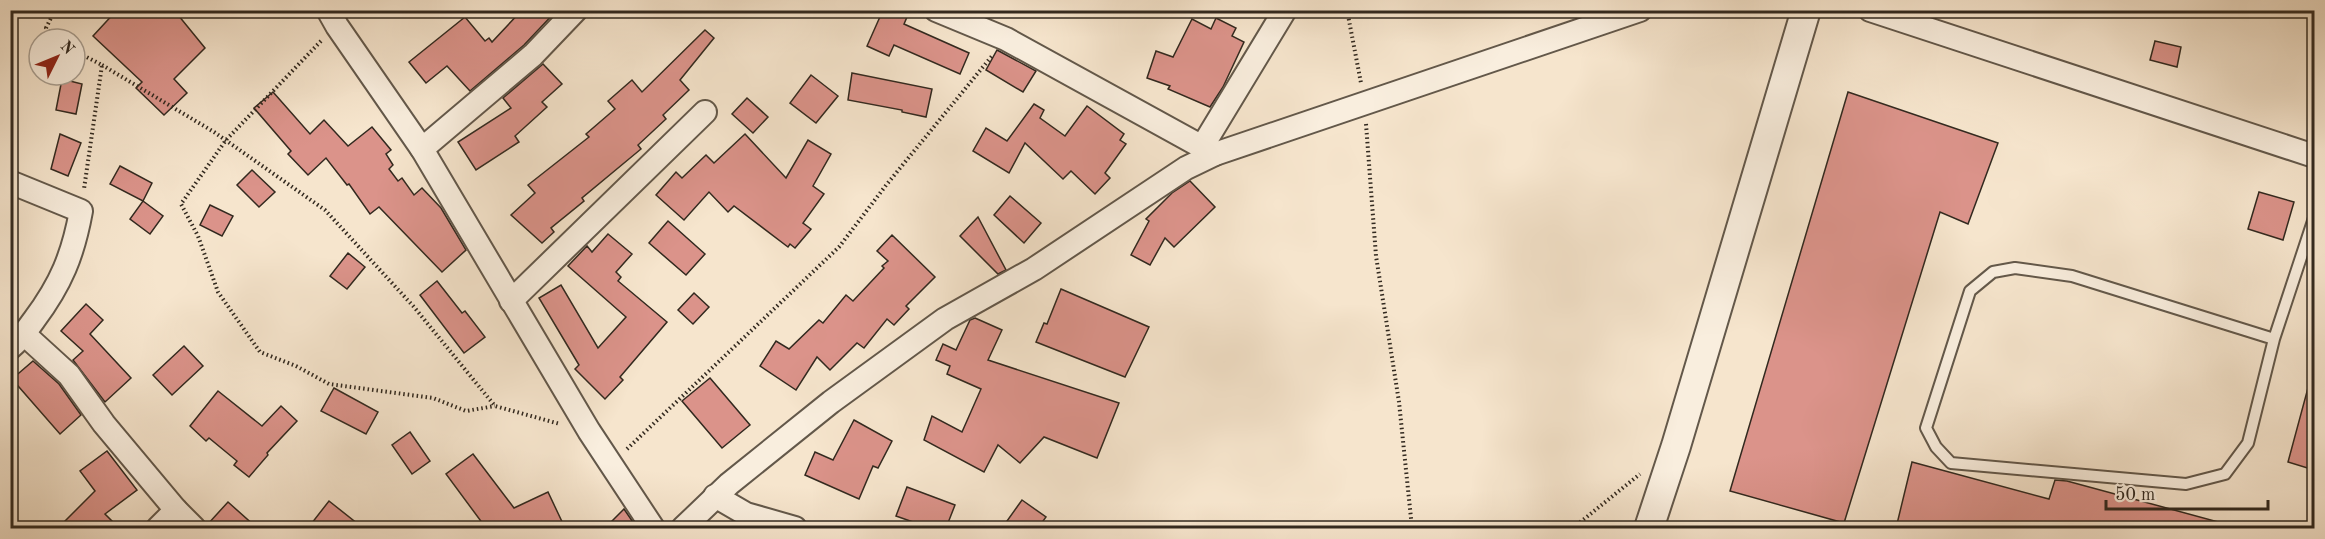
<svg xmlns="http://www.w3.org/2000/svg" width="2325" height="539" font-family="'Old Standard TT',serif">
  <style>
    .building { fill: #db938a; stroke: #32291f; stroke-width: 1.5 }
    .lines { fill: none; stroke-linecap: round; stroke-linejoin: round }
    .service-casing { stroke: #63584a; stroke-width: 14 }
    .minor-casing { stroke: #63584a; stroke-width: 26 }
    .tertiary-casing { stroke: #63584a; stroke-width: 32 }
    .path { stroke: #32291f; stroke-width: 4; stroke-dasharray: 1.5 3; stroke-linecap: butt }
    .service { stroke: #f9eede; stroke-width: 10 }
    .minor { stroke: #f9eede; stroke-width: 22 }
    .tertiary { stroke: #f9eede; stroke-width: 28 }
  </style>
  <rect width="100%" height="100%" fill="#f6e5cd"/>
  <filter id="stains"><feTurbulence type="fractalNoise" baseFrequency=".00333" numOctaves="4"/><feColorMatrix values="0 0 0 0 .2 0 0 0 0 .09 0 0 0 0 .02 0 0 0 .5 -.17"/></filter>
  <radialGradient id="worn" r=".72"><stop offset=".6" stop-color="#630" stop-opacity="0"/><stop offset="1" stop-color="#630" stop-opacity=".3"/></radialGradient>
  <g class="building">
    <path d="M117,10H174L205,48L174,79L187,93L164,115L136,88L142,82L93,36Z"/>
    <path d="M522,10H557L524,45L470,91L447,66L426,83L409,62L465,17L485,41L489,38L492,42Z"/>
    <path d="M883,10H893L907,17L904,24L969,53L960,74L894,45L889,56L867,46Z"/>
    <path d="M1216,18L1236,28L1232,36L1244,42L1223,87L1210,107L1168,89L1170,86L1147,78L1156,51L1173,57L1192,19L1211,29Z"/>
    <path d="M705,30L714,38L680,80L689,90L663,115L666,119L638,145L641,149L582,198L584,201L551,228L554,232L542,243L511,215L535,193L528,185L589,137L586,134L615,109L608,101L632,80L642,92Z"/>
    <path d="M2155,41L2181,47L2177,67L2150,60Z"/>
    <path d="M997,50L1036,71L1023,92L986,70Z"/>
    <path d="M543,64L562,84L542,102L547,107L515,136L519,142L476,170L458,142L511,108L503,98Z"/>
    <path d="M852,73L932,89L926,117L902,112V110L848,100Z"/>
    <path d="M811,75L838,96L816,123L790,103Z"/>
    <path d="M62,79L82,84L76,114L56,110Z"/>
    <path d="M273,92L310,134L324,120L348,146L372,127L391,150L386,154L393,165L389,169L398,181L402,178L414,195L422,188L441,208L466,250L442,272L379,207L370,214L349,184L347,185L326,158L308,175L288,154L291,151L254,108Z"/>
    <path d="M1848,92L1998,143L1968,224L1940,212L1844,523L1730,491Z"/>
    <path d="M747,98L768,117L753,133L732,114Z"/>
    <path d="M1034,104L1044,110L1040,118L1065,136L1087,106L1124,134L1120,140L1126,144L1105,173L1110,178L1095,194L1071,171L1063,179L1025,143L1009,173L973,151L986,128L1007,141Z"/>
    <path d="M60,134L81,143L68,176L51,169Z"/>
    <path d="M745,134L786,178L808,140L831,154L813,186L824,194L803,223L811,229L795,248L790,244L788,247L734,206L728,212L709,192L684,220L656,195L676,172L682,178L706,155L714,163Z"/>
    <path d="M120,166L152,183L143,201L110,184Z"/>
    <path d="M252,170L275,192L259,207L237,185Z"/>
    <path d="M1190,181L1215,207L1174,247L1165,238L1150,265L1131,255L1149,221L1146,219L1172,193Z"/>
    <path d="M2259,192L2294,202L2283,240L2248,229Z"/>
    <path d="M1010,196L1041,223L1024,243L994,215Z"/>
    <path d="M143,201L163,216L150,234L130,219Z"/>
    <path d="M210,205L233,216L222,236L200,225Z"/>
    <path d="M978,217L1006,270L998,274L960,236Z"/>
    <path d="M668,221L705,254L686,275L649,243Z"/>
    <path d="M608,234L632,254L616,272L621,277L618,281L667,322L620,377L623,380L605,399L575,369L579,365L539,298L561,285L598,348L626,317L568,266L587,246L592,252Z"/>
    <path d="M892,235L935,277L906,306L909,309L894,325L887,319L864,348L857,343L830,370L817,357L796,390L760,366L776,341L789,349L819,320L823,323L846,295L853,301L884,268L882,266L888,261L877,251Z"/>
    <path d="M348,253L365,267L347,289L330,276Z"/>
    <path d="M437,281L462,313L465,311L485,337L464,353L420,295Z"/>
    <path d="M1061,289L1149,327L1125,377L1036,342L1044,323L1047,324Z"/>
    <path d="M694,293L709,307L693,324L678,310Z"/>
    <path d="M86,304L103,320L90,334L131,378L105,402L73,360L83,351L61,331Z"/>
    <path d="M975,318L1002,330L988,360L1119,403L1097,458L1044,437L1020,463L998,445L984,472L924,440L932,416L962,432L981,389L947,374L950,366L936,360L943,344L956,350L970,320Z"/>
    <path d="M184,346L203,366L172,395L153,375Z"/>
    <path d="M33,361L59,384L81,415L60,434L12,379Z"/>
    <path d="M710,378L750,425L722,448L682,401Z"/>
    <path d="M2309,384L2314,385V470L2288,462Z"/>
    <path d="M334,388L378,412L366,434L321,411Z"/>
    <path d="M218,391L262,426L281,406L297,421L267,453L268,455L249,477L234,465L237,461L209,438L206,441L190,426Z"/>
    <path d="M854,420L892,441L878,468L873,466L859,499L805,475L815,452L833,460Z"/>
    <path d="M410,432L430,461L412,474L392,445Z"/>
    <path d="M107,451L137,490L105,514L119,528H58L95,491L80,471Z"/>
    <path d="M473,454L514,508L548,492L565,528H486L446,474Z"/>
    <path d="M1912,462L2049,499L2055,480L2067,481L2222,523L2221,528H1896Z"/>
    <path d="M907,487L955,505L946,528H930L896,516Z"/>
    <path d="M1022,500L1046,517L1038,528H1002Z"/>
    <path d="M329,501L363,528H308Z"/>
    <path d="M228,502L257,528H207V525Z"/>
    <path d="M624,509L637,528H605Z"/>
  </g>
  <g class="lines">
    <defs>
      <path id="service" d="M2274,339L2072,276L2015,268L1993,272L1970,291L1926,428L1936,447L1951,463L2186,484L2225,474L2248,443L2274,339L2314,218"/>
      <g id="minor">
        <path d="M328,10L337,26L422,149L589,431L653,528"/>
        <path d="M936,10L1006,39L1215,154"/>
        <path d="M1870,10L2314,156"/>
        <path d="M1202,147L1285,10"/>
        <path d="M422,149L533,55L576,10"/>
        <path d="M10,182L81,211C73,255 61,284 34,320C27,330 20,340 10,348"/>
        <path d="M511,301L705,112"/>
        <path d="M24,334L69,375L104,424L176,510L194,528"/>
        <path d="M715,496L746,514L795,528"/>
        <path d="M158,528L176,510"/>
        <path d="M683,528L729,484L831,402L945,319L1034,269L1186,168L1215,154L1640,10"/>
      </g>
      <path id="tertiary" d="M1649,528L1676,446L1806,10"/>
    </defs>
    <use href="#service" class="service-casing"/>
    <use href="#minor" class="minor-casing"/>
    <use href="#tertiary" class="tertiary-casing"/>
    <g class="path">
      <path d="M1347,10L1361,83"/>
      <path d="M54,39L46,28L55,10"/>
      <path d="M321,41L226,140L181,204L198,236L218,292L260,352L296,366L329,384L433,398L466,411L495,406"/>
      <path d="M75,51L102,65L84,189"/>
      <path d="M102,65L214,132L325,210L414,307L495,406L560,424"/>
      <path d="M1366,124L1376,256L1399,402L1412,528"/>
      <path d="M627,449L839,247L887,184L992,56"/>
      <path d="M1573,528L1640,474"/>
    </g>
    <use href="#service" class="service"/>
    <use href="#minor" class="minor"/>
    <use href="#tertiary" class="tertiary"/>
  </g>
  <rect width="2325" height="539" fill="none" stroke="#f6e5cd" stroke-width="36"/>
  <rect x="12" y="12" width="2301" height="515" fill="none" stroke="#32291f" stroke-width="3"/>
  <rect x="18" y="18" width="2289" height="503" fill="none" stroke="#32291f" stroke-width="1.5"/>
  <g transform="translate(57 57) rotate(47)"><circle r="28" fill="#f9eede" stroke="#a99f92" stroke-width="1.5"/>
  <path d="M0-4.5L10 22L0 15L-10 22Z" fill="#8f2418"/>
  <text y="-9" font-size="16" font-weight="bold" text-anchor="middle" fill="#32291f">N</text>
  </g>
  <path d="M2106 500v9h162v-9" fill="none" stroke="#32291f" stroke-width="3"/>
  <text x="2115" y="500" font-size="18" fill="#32291f" stroke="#f9eede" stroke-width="4.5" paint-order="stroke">50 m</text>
  <rect width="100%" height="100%" filter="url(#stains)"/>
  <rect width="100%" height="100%" fill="url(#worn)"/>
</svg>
